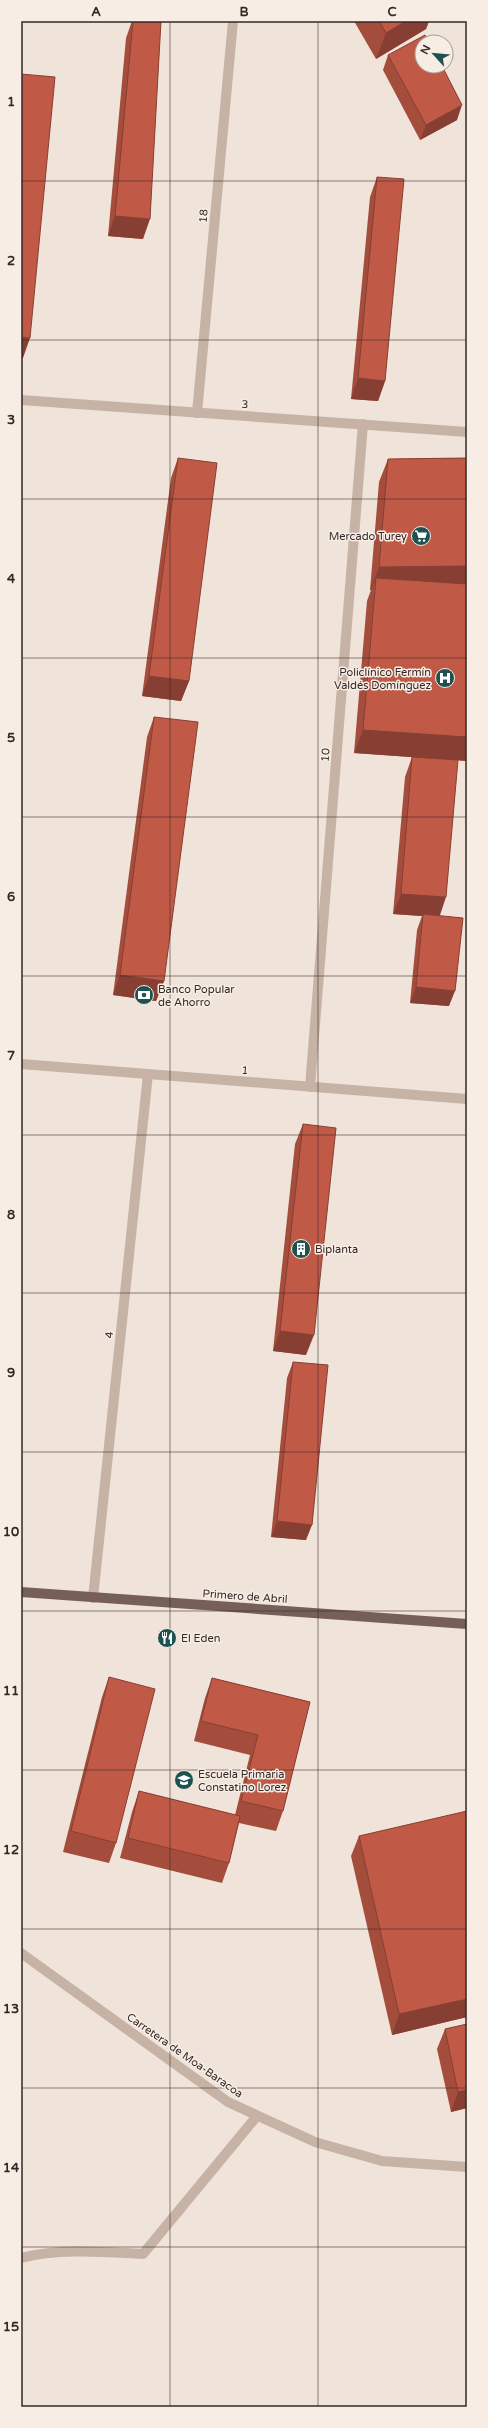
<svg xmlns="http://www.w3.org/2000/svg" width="488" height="2428" font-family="'Varela Round',sans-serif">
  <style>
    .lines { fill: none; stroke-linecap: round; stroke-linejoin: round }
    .minor { stroke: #c7b2a6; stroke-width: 10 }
    .major { stroke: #755f58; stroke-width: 10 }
    .wall { fill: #a54d3d }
    .shaded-wall { fill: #863f32 }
    .building { fill: #c05a47; stroke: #863f32 }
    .grid { fill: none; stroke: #332926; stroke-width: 1; stroke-opacity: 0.55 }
    .labels { text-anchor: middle; stroke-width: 3; stroke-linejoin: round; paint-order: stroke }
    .street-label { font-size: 11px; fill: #332926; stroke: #f8ede5 }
    .poi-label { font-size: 11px; fill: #332926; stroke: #f8ede5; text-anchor: start }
    .neatline { fill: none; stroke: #332926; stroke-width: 1.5 }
    .grid-label { font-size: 13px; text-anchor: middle; font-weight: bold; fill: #332926 }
  </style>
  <rect width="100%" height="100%" fill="#f0e3d9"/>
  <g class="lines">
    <g class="minor">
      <path d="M21,400L467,432"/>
      <path d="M197,413L233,21"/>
      <path d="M21,1064L467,1099"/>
      <path d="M310,1087L363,424"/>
      <path d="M93,1598L148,1074"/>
      <path d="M21,1953L228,2102L315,2142L382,2161L467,2167"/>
      <path d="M21,2258C59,2248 104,2252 143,2254L257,2116"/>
    </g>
    <path class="major" d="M21,1592L467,1624"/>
  </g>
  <g class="wall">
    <path d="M132,21H161L143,239L108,236L126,38Z"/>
    <path d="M354,21H429L426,29L376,59Z"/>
    <path d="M388,55L457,120L420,140L383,70Z"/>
    <path d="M377,177L385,381L378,401L351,399L370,197Z"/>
    <path d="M178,458L189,681L181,701L142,696L171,478Z"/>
    <path d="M467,458V761L447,759L439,916L449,1006L410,1003L417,930L422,916L393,914L405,777L412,757L354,753L367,601L371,590H370L379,482L388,459Z"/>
    <path d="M154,717L164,981L156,1001L113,995L147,737Z"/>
    <path d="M303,1124L306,1355L273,1351L295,1144Z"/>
    <path d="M293,1362L306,1540L271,1537L287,1378Z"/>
    <path d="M109,1677L116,1843L109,1863L63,1852L102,1697Z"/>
    <path d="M212,1678L310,1702L283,1811L276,1831L239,1823L229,1863L222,1883L120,1858L132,1812L139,1791L235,1815L250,1755L194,1741L205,1698Z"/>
    <path d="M359,1836L467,2017L392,2035L351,1856Z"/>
    <path d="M445,2029L467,2108L451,2112L437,2049Z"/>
  </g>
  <g class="shaded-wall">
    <path d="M406,21H429L426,29L376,59L386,33Z"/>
    <path d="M462,105L457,120L420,140L426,125Z"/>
    <path d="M115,216L150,219L143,239L108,236Z"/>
    <path d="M21,337L30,338L23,358H21Z"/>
    <path d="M358,378L385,381L378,401L351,399Z"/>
    <path d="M467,566V589L376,578L371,590H370L379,567Z"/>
    <path d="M149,676L189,681L181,701L142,696Z"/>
    <path d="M363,730L467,737V761L354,753Z"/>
    <path d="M401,894L446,897L439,918L423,914L422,916L393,914Z"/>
    <path d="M120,975L164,981L156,1001L113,995Z"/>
    <path d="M416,987L455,991L449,1006L410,1003Z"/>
    <path d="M280,1331L314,1335L306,1355L273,1351Z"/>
    <path d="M277,1521L312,1525L306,1540L271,1537Z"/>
    <path d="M467,1999V2017L392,2035L399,2014Z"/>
    <path d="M467,2090V2108L451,2112L458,2092Z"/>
  </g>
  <g class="building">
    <path d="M133,21H161L150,219L115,216Z"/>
    <path d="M379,21H406L386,33Z"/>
    <path d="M425,35L429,42H422V66H442L462,105L426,125L388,55Z"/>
    <path d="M21,74L55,77L30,338L21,337Z"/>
    <path d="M377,177L404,179L385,381L358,378Z"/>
    <path d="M178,458L217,463L189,681L149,676Z"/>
    <path d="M467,458V566L379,567L388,459Z"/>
    <path d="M376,578L467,584V737L363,730Z"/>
    <path d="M154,717L198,722L164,981L120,975Z"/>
    <path d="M412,757L458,760L446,897L401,894Z"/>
    <path d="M423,914L463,918L455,991L416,987Z"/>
    <path d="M303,1124L336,1128L314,1335L280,1331Z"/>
    <path d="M293,1362L328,1365L312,1525L277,1521Z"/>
    <path d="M109,1677L155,1689L116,1843L71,1831Z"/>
    <path d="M212,1678L310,1702L283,1811L241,1801L258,1735L201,1721Z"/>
    <path d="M139,1791L240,1816L229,1863L128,1838Z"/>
    <path d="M467,1811V1999L399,2014L359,1836Z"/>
    <path d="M467,2024V2090L458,2092L445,2029Z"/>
  </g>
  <path class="grid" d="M170,21V2407M318,21V2407M21,181H467M21,340H467M21,499H467M21,658H467M21,817H467M21,976H467M21,1135H467M21,1293H467M21,1452H467M21,1611H467M21,1770H467M21,1929H467M21,2088H467M21,2247H467"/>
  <defs>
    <symbol id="supermarket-disc" viewBox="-11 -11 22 22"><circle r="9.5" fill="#1e5251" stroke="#f8ede5"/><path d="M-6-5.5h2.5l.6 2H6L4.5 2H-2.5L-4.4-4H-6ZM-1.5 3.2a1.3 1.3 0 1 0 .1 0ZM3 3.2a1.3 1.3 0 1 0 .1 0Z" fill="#fff"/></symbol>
    <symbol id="hospital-disc" viewBox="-11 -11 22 22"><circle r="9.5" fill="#1e5251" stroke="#f8ede5"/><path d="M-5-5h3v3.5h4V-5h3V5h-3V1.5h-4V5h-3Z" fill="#fff"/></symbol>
    <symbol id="bank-disc" viewBox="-11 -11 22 22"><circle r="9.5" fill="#1e5251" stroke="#f8ede5"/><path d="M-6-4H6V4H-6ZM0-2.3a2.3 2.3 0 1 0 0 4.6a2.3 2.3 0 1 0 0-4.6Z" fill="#fff"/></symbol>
    <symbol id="building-disc" viewBox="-11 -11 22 22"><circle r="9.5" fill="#1e5251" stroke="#f8ede5"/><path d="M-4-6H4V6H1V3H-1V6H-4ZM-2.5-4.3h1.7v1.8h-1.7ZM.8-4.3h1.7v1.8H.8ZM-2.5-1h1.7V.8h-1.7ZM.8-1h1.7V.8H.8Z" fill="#fff"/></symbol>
    <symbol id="restaurant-disc" viewBox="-11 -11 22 22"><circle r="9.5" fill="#1e5251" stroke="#f8ede5"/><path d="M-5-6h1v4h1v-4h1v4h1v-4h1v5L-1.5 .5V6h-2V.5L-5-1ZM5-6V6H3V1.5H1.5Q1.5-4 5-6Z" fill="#fff"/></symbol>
    <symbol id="school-disc" viewBox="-11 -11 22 22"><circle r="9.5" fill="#1e5251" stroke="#f8ede5"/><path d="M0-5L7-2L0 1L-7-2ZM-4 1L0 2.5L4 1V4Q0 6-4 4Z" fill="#fff"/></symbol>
  </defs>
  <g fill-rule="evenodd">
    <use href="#supermarket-disc" x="410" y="525" width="22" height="22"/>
    <use href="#hospital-disc" x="434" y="667" width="22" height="22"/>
    <use href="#bank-disc" x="133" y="984" width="22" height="22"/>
    <use href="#building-disc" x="290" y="1238" width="22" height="22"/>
    <use href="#restaurant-disc" x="156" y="1627" width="22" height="22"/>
    <use href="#school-disc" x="173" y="1769" width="22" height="22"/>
  </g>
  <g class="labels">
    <g class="street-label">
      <text transform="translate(203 216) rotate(-85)" y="4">18</text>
      <text transform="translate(245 404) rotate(4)" y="4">3</text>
      <text transform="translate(325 755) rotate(-85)" y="4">10</text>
      <text transform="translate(245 1070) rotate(4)" y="4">1</text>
      <text transform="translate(109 1335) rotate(-84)" y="4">4</text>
      <text transform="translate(245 1596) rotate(4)" y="4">Primero de Abril</text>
      <text transform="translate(185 2055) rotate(35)" y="4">Carretera de Moa-Baracoa</text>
    </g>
    <g class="poi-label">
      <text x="407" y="540" text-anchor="end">Mercado Turey</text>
      <text x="431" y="676" text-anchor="end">Policlínico Fermín<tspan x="431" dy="13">Valdés Domínguez</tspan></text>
      <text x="158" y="993">Banco Popular<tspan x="158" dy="13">de Ahorro</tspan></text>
      <text x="315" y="1253">Biplanta</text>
      <text x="181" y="1642">El Eden</text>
      <text x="198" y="1778">Escuela Primaria<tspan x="198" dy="13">Constatino Lorez</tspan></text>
    </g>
  </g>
  <rect width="488" height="2428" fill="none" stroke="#f8ede5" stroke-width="44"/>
  <g transform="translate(434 54) rotate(297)"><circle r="19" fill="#f8ede5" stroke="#a99f99"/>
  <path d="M0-3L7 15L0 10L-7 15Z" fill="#1e5251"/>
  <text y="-6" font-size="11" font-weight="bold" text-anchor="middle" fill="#332926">N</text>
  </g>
  <rect x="22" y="22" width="444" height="2384" class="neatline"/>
  <g class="grid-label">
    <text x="96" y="16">A</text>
    <text x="244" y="16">B</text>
    <text x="392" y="16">C</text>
    <text x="11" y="106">1</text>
    <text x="11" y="265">2</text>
    <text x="11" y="424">3</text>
    <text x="11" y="583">4</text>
    <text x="11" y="742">5</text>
    <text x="11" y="901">6</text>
    <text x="11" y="1060">7</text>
    <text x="11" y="1219">8</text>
    <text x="11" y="1377">9</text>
    <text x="11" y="1536">10</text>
    <text x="11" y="1695">11</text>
    <text x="11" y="1854">12</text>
    <text x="11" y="2013">13</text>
    <text x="11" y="2172">14</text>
    <text x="11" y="2331">15</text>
  </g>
</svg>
